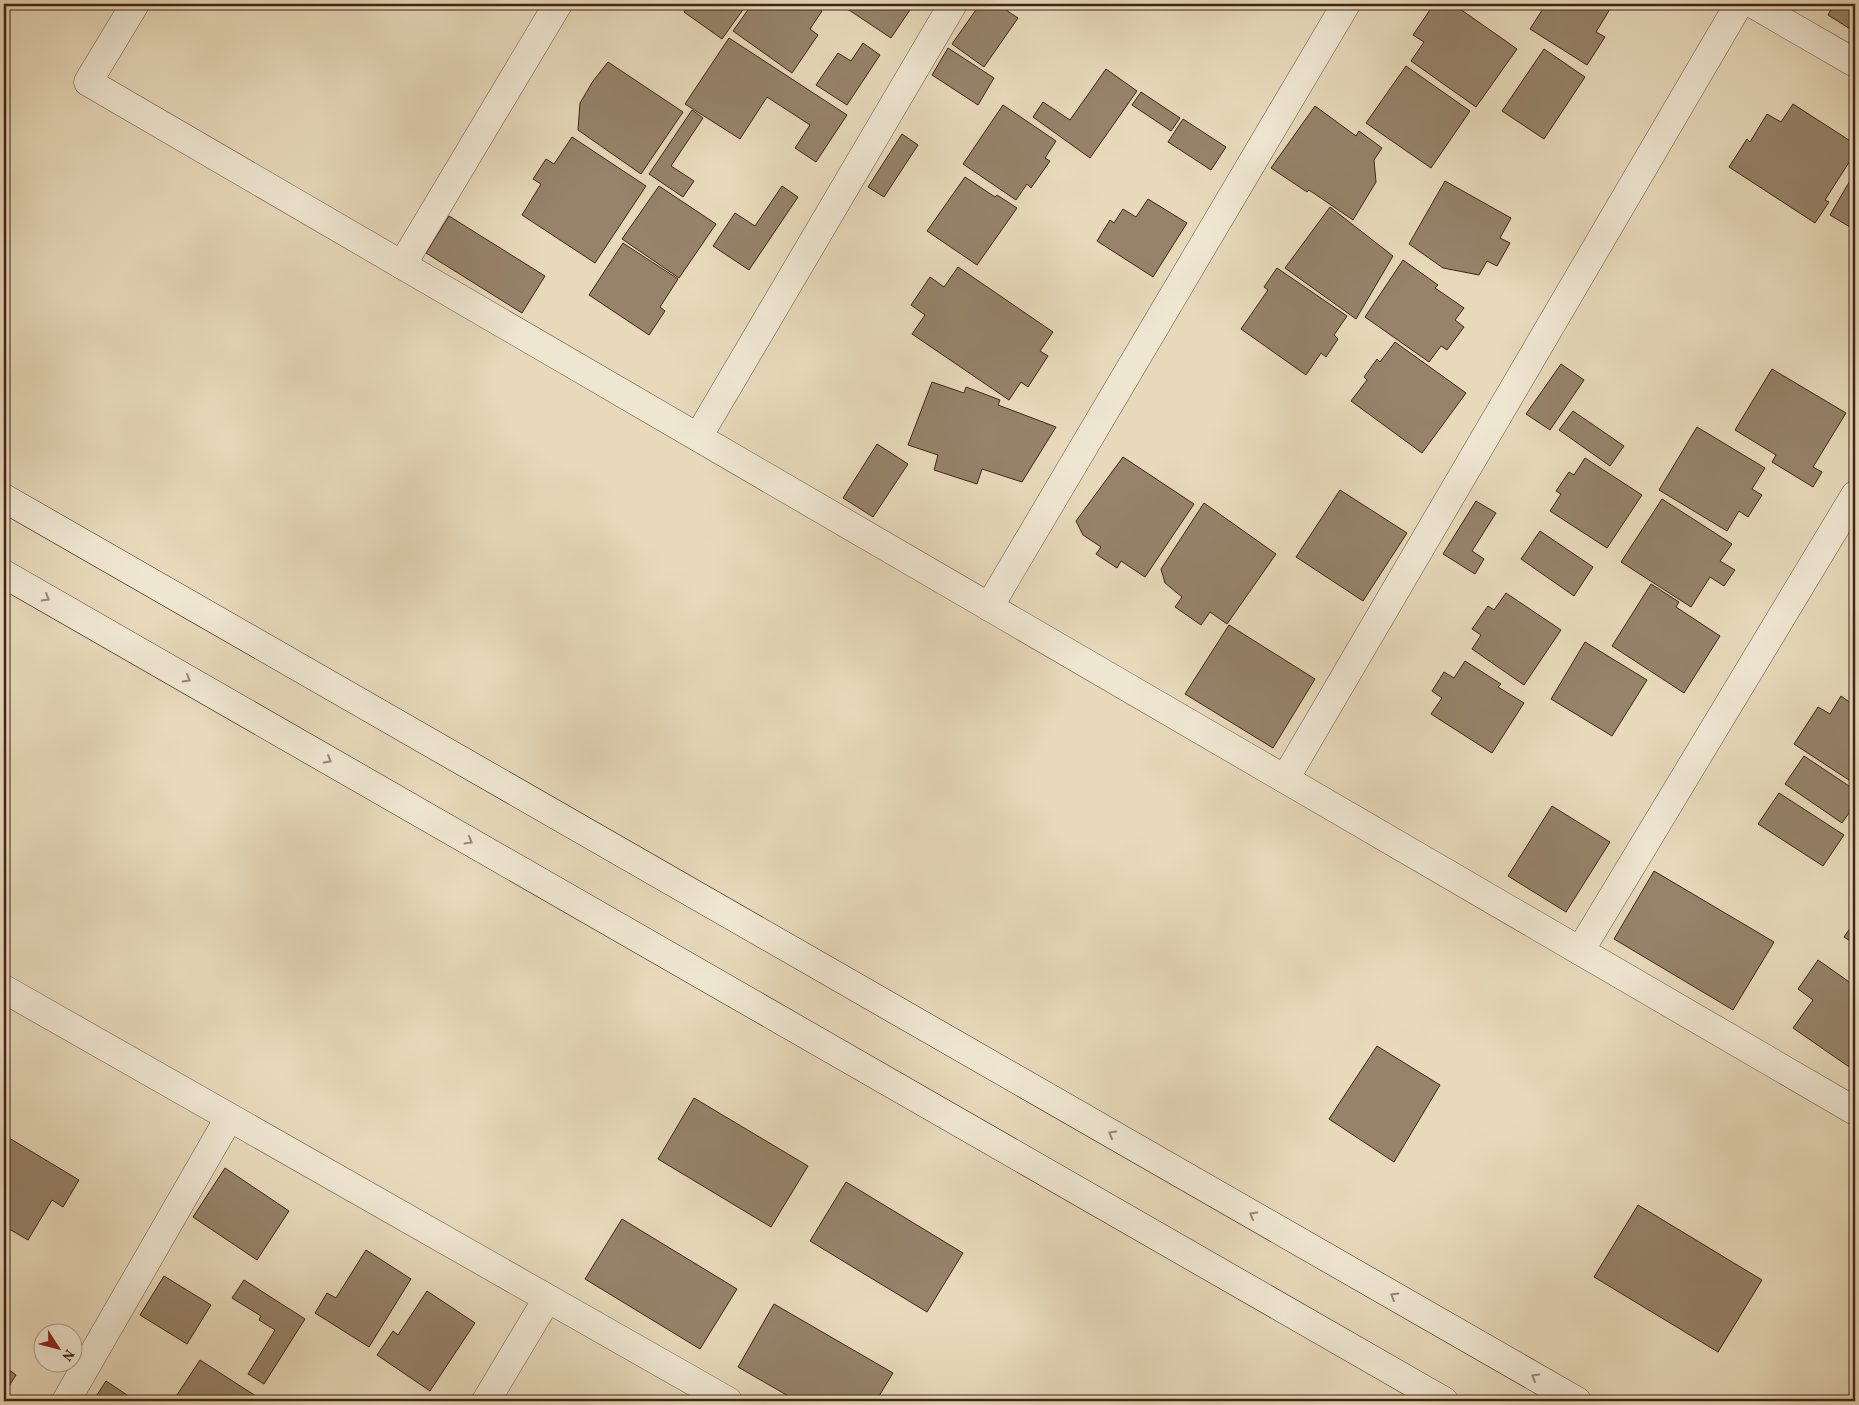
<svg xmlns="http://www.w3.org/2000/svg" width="1859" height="1405" font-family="Vollkorn,serif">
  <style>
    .building { fill: #96836a; stroke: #3f2514 }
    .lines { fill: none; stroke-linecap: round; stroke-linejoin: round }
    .minor-casing { stroke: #69523e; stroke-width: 29 }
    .secondary-casing { stroke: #3f2514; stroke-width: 29 }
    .minor { stroke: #efe6d2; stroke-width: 28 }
    .secondary { stroke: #efe6d2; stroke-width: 28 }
    .oneway { stroke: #978673 }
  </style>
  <rect width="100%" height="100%" fill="#e7d9ba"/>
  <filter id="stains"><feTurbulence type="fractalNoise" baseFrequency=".004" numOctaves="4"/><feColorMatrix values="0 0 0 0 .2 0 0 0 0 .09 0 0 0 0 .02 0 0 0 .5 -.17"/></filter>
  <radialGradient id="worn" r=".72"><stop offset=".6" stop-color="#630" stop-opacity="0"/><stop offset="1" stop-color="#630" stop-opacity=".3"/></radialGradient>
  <g class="building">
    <path d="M690,4H713L715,5L716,4H747L722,39L684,12Z"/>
    <path d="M752,4H812L822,11L810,29L818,35L792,73L733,31Z"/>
    <path d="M840,4H914L891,38Z"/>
    <path d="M980,4H997L1018,18L984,67L952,44Z"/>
    <path d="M1434,4H1453L1517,49L1476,107L1411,61L1424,42L1413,35Z"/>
    <path d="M1546,4H1613L1596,32L1605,37L1587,65L1530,29Z"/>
    <path d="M1834,4H1855V32L1828,15Z"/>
    <path d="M729,38L847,115L816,162L795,148L810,125L767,97L740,139L685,104Z"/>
    <path d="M863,43L880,55L847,105L816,85L838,53L851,61Z"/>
    <path d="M948,48L994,78L978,105L932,75Z"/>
    <path d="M1544,49L1585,77L1544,139L1502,111Z"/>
    <path d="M608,62L683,112L641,174L578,130L580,103L593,81Z"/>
    <path d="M1406,66L1470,111L1431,168L1366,123Z"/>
    <path d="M1106,69L1137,91L1090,158L1033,117L1043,102L1070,120Z"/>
    <path d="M1141,92L1180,118L1171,131L1132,105Z"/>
    <path d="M1793,104L1855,144V153L1825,200L1829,202L1815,223L1729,167L1747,139L1750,142L1767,114L1781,122Z"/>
    <path d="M1003,105L1056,141L1045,158L1050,161L1031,188L1027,184L1016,200L963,164Z"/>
    <path d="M1315,106L1356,136L1359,131L1382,148L1374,160L1376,182L1353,220L1309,190L1307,192L1271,168Z"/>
    <path d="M692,110L703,118L671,166L694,181L683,197L649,174Z"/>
    <path d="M1183,119L1226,147L1211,170L1168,142Z"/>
    <path d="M902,134L918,145L884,197L868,187Z"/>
    <path d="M572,137L646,186L595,263L522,215L541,184L533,179L546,159L554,164Z"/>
    <path d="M1855,172V230L1830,215Z"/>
    <path d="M965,177L995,197L997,195L1017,208L977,265L927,231Z"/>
    <path d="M1445,181L1511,218L1500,238L1510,243L1497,266L1487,261L1479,275L1443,268L1409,244Z"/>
    <path d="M659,186L716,224L679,278L622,239Z"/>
    <path d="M782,186L798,197L749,270L713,246L735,213L755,226Z"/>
    <path d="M1148,199L1187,223L1153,277L1097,241L1110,220L1114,223L1123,209L1136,217Z"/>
    <path d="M1330,207L1393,256L1356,319L1285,268Z"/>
    <path d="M449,216L545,276L522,313L426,253Z"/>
    <path d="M623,243L678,279L660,307L665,311L649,335L589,295Z"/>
    <path d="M1403,260L1438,285L1435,288L1464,308L1455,320L1464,327L1447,350L1441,346L1429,362L1365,317Z"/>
    <path d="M958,267L1053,332L1040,351L1048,356L1028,387L1021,382L1009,400L912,334L925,315L911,305L930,277L944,287Z"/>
    <path d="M1277,268L1347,316L1334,335L1338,339L1326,357L1321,353L1306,375L1241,329L1268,290L1264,287Z"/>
    <path d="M1395,342L1466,393L1422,453L1351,401L1367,380L1364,377L1377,359L1380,362Z"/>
    <path d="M1561,364L1584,380L1550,430L1526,414Z"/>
    <path d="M1772,369L1846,413L1813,467L1822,472L1813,487L1772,462L1776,455L1735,430Z"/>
    <path d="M932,382L964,393L966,387L1000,400L998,405L1056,427L1022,482L982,469L977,484L934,470L938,455L908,445Z"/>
    <path d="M1573,411L1624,446L1610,466L1559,430Z"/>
    <path d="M1697,427L1765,468L1752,489L1762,495L1748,517L1739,511L1727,531L1659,490Z"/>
    <path d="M877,444L908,464L873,517L843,498Z"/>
    <path d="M1123,457L1194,504L1145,577L1121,561L1117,568L1096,554L1101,547L1083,535L1076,521Z"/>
    <path d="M1585,458L1642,495L1607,548L1550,511L1561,494L1556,491L1569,472L1574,475Z"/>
    <path d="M1340,490L1407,533L1363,601L1296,557Z"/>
    <path d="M1662,499L1732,544L1720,561L1735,570L1724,586L1710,577L1691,607L1621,562Z"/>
    <path d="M1476,501L1496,513L1472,551L1484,559L1475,574L1443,554Z"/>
    <path d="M1204,503L1276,554L1227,624L1210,612L1201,625L1175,607L1182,597L1165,583L1161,569Z"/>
    <path d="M1540,531L1593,567L1574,596L1521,559Z"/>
    <path d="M1651,584L1679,602L1676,607L1720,636L1684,693L1612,646Z"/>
    <path d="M1506,593L1561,630L1524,685L1472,649L1481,635L1472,629L1488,606L1494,610Z"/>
    <path d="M1229,625L1315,679L1273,748L1185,694Z"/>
    <path d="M1585,642L1647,680L1612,736L1551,699Z"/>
    <path d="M1465,661L1501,684L1498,687L1524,703L1492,753L1431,714L1442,698L1432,691L1444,672L1454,678Z"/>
    <path d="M1841,696L1855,706V784L1794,744L1818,707L1830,714Z"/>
    <path d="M1804,756L1855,790V804L1842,823L1785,784Z"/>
    <path d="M1779,793L1844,835L1823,866L1758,824Z"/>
    <path d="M1552,806L1610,842L1566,912L1508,876Z"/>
    <path d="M1654,871L1774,942L1733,1010L1614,939Z"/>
    <path d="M1855,921V944L1844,937Z"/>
    <path d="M1818,960L1855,986V1071L1793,1028L1813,1000L1798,989Z"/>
    <path d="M1377,1046L1440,1085L1394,1162L1329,1119Z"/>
    <path d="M694,1098L808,1166L771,1227L658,1159Z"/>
    <path d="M4,1135L79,1180L63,1207L52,1200L28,1240L4,1226Z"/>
    <path d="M225,1168L289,1211L257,1260L193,1217Z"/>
    <path d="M846,1182L963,1253L927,1312L810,1241Z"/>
    <path d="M1638,1205L1762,1280L1718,1352L1594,1277Z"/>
    <path d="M622,1219L737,1289L700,1349L585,1279Z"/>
    <path d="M366,1250L411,1279L369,1347L315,1313L327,1293L336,1298Z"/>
    <path d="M164,1276L211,1305L187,1344L140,1315Z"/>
    <path d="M244,1280L305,1319L264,1384L248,1374L275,1330L259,1320L261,1316L232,1298Z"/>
    <path d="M427,1291L475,1323L430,1391L377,1355L393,1331L398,1335Z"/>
    <path d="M774,1304L893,1373L876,1401H797L738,1367Z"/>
    <path d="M200,1360L259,1398L256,1401H173Z"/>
    <path d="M4,1366L16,1375L4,1394Z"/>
    <path d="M106,1381L136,1401H93Z"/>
  </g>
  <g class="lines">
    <defs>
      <g id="minor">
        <path d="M135,4L88,82L1855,1111"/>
        <path d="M1753,4L1855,63"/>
        <path d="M402,265L558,4"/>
        <path d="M698,437L953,4"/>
        <path d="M989,607L1346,4"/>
        <path d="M1285,779L1739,4"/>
        <path d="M1580,951L1855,495"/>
        <path d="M4,989L728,1401"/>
        <path d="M66,1401L229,1118"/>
        <path d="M486,1401L547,1299"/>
      </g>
      <g id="secondary">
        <path d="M4,498L1577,1401"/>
        <path d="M4,574L1444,1401"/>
      </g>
    </defs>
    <use href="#minor" class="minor-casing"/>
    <use href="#secondary" class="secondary-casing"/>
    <use href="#minor" class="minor"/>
    <use href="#secondary" class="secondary"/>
  </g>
  <defs><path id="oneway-chevron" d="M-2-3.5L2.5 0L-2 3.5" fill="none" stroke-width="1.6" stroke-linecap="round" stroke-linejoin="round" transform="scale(1.25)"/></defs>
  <g class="oneway">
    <use href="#oneway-chevron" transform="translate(46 598) rotate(30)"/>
    <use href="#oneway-chevron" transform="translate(187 679) rotate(30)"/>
    <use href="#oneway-chevron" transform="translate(328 760) rotate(30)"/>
    <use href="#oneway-chevron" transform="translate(469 841) rotate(30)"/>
    <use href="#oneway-chevron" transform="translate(1112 1134) rotate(-150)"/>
    <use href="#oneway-chevron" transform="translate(1253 1215) rotate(-150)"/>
    <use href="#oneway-chevron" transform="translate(1394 1296) rotate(-150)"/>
    <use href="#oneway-chevron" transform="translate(1535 1377) rotate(-150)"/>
  </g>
  <rect width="1859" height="1405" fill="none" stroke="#e7d9ba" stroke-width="20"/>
  <rect x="5" y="5" width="1849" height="1395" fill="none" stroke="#3f2514" stroke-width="2.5"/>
  <rect x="10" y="10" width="1839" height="1385" fill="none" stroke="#3f2514"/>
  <g transform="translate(58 1348) rotate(126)"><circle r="24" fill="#efe6d2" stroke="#a99986"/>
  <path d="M0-4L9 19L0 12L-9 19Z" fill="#8f2418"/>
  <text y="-8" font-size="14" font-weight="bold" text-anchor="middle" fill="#3f2514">N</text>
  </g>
  <rect width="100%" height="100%" filter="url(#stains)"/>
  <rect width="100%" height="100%" fill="url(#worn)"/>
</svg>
